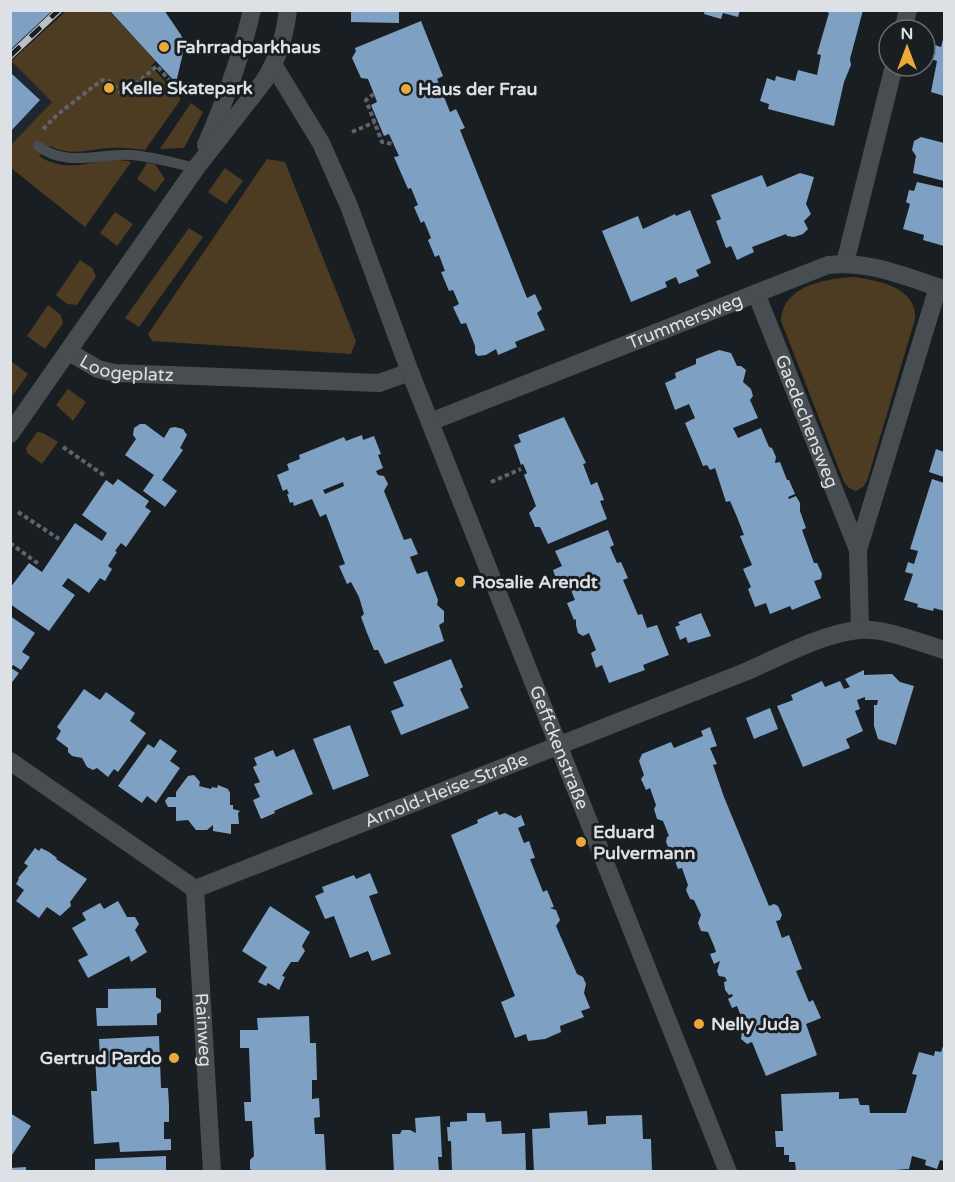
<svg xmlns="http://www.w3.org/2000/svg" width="955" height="1182" font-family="'Varela Round',sans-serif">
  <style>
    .built { fill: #1e2730 }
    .green { fill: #4d3c22 }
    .building { fill: #7ea1c3; fill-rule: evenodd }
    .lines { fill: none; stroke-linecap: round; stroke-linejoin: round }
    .path { stroke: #606468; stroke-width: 4; stroke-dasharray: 4.5 3; stroke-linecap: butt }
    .lane { stroke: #484d52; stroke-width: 10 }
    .street { stroke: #484d52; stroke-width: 18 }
    .secondary { stroke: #484d52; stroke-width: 18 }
    .rail-casing { stroke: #bbbfc3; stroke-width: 7 }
    .rail { stroke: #191e22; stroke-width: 4.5; stroke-dasharray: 14; stroke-linecap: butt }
    .poi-dot { fill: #eba939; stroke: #191e22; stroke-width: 2 }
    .labels { text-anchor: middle; stroke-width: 6; stroke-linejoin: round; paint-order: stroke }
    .poi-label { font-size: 18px; font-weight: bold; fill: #dde0e4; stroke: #191e22; text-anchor: start }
    .street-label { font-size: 18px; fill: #dde0e4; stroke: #191e22 }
  </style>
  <rect width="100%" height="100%" fill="#191e22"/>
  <path class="built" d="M10,61L52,102L11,146Z"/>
  <g class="green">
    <path d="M66,11H109L156,61L151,66L181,99L145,150C134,149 123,147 111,148C89,149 72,157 50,146L39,156C73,178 99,153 131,162L85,227L11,168L10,146L52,102L11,61Z"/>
    <path d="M191,103L203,112L184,148L160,149Z"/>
    <path d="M267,159L285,162L356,341L351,354L152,341L148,334Z"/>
    <path d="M147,163L155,164L165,179L155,192L137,179Z"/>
    <path d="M225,168L243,181L226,204L208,192Z"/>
    <path d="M115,212L133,224L117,246L100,233Z"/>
    <path d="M189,228L203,237L139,327L125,318Z"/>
    <path d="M80,260L92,268L96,276L77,305L67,304L56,295Z"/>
    <path d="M852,277C878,280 917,287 915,319L867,481L863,487L856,491L849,488L844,482L781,321C782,286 825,279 852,277Z"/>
    <path d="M48,305L61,315L63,323L45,349L27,336Z"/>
    <path d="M11,361L28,374L11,398Z"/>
    <path d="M68,389L86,402L73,421L56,405Z"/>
    <path d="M37,432L43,433L58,442L42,464L27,453L26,448Z"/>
  </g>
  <g class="building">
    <path d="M10,10H53L10,50Z"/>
    <path d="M109,10H164L181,35L185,44L176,83Z"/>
    <path d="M351,10H399V23L351,22Z"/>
    <path d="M705,10H740L738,17L723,13L721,19L704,14Z"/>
    <path d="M823,10H863L850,59L851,65L844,82L834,126L768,109L769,104L760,101L767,78L775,81L776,76L795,81L798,70L817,75L821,55L817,54L829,13Z"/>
    <path d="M421,21L443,76L437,79L450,112L456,109L465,128L460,130L527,298L535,294L542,309L537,313L545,330L515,342L517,347L498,355L496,349L486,355L478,356L475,353V346L466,323L461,324L453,307L459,304L453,290L449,291L441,272L445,271L439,255L435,257L428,240L431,238L424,221L421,223L414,207L418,205L411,188L408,189L394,157L399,156L389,134L384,136L371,105L377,102L374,94L368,79L361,78L352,58L356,51L355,48Z"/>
    <path d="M944,35V96L931,92L937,61L931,59L935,45L941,47Z"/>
    <path d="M12,74L40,100L10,132V76Z"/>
    <path d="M921,137L944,143V181L913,173L916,156L912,150L914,141Z"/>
    <path d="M800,173L814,177L806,204L811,214L804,221L808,229L803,234L794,237L787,236L786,234L752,247L754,252L737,260L731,246L726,248L716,221L721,219L711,195L762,175L767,187Z"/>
    <path d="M917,182L944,188V246L923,240L924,235L903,229L910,204L906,202L909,190L914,191Z"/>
    <path d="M690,210L711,263L696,270L699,276L679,284L676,277L665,282L667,287L631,302L602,231L638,216L643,229L675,214L676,216Z"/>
    <path d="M719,350L731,353L737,366H741L746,370L743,382L751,389L753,396L750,400L758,418L733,428L738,438L761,428L769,447L772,448L776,457L775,463L780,462L787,480H789L795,494L788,497L789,499L796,496L800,503V511L806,528L802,530L814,563H817L822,574L821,579L814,581L821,598L792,610L790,606L770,614L766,603L755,607L748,589L751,587L743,569L752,565L740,536L744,535L737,517L730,501L726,502L715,468L710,470L707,465L703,466L696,449L685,423L695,418L689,404L675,410L665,383L676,378L675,373L696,364V359Z"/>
    <path d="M564,417L586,463L583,464L591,485L597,482L604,500L600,501L607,519L548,544L540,527H535L529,513L536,506L524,475L527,473L523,464L521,465L514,445L521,442L518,435Z"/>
    <path d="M140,424H145L164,438L170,428L175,427L183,429L187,435L180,448L183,450L162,480L177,491L165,507L143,491L154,475L125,455L136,439L133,435L134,428Z"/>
    <path d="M362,435L363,440L374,436L381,454L378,455L383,468L376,471L378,475L384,476L388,484L384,491L404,540L411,538L418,554L410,557L417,574L427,571L438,600L437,605L444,611V622L439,625L444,641L385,664L378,650H374L367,633L361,617L364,614L359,597L351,582L347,584L339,566L345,564L326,514L320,517L312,499L294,506L293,502L290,503L287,494H289L287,489L283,491L277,475L289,470L287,464L300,459L299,455L344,437L346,441ZM343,482L344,486L325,494L323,490Z"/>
    <path d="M936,449L944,452V477L929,472Z"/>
    <path d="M118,479L149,501L145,507L151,511L126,547L121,543L115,551L117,552L108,566L112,569L105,581L100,578L89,593L68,578L62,586L75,595L49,631L10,604V588L29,563L42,572L75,523L102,541L107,533L82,515L106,480L113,485Z"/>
    <path d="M932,479L944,483V611L934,608L933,611L917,607L918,604L904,600L913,574L905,572L908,562L914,564L918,551L910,549Z"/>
    <path d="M608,530L614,545L610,547L617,563L621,562L628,578L623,580L638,615L642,614L647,628L657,625L669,655L643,665L645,670L609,683L602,665L596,668L591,653L596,650L589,633L583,636L578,633L576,625V619L574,620L567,603L575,600L568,583L559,587L553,570L562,566L555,551Z"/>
    <path d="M701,613L711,636L688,643L686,637L680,640L675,627L680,625L678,622Z"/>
    <path d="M10,616L35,633L22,652L30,657L21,670L13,665L11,668L19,673L10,685Z"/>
    <path d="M451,659L463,687L460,689L469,708L401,735L391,711L404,706L393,682Z"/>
    <path d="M864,670V675L892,674L900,682L914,686L896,745L878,739L874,726V705H877L878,700H865V697L857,700L860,709L855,711L863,731L846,739L850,748L803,767L777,706L793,700L791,695L822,681L825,687L840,681L844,689L850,687L845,679Z"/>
    <path d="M84,689L100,700L106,692L121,703L135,713L130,721L146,733L118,772L114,769L108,777L97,768L93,770L87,767L82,758L72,756L68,752V748L56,739L61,731L57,727Z"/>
    <path d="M770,708L778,729L754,739L746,718Z"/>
    <path d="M350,725L369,776L333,790L313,739Z"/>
    <path d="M710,727L717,746L710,748L717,764L713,765L724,797L769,906L774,904L778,906L782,915L780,920L776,921L782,938L789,935L802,969L796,971L809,1002L813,1000L821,1018L806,1024L817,1055L766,1076L752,1042L747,1044L741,1039L742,1030L746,1029L745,1026L738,1029L734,1019L741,1016L737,1006L732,1008L728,999L733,996L732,994L729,995L725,990L724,982L727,981L725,977L719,976L717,971L720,961L714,964L710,954L716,952L714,946L708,932L701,931L698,923L701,915L694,900L690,899L686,890L688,885L682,868L678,869L673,856L675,854L670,851L666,842L667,837L669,836L663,821L657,819L654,809L656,805L650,788L646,790L641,779L644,775L639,761L642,754L671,742L674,748L703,736L701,731Z"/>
    <path d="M160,739L177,751L170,761L180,768L156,803L147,796L142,803L118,786L148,744L154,748Z"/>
    <path d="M294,749L313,794L274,811L275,813L261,819L253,800L260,797L254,784L260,782L253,767L257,765L254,758L273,750L276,757Z"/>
    <path d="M194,775L200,782L199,786L211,789L212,787L217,788L218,785L228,789L230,793V805H233V809L240,811L238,813L239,824H231V834L213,831V825L207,830H196L188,820L176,821V807H168L165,801L168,797H176V792L188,776Z"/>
    <path d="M497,811L499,815L505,813L515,818L521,815L525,825L518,828L524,843L529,841L535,858L530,859L543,892L547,890L554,907L550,908L556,910L560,920L556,926L577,974L583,977L586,984L584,993L590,1008L581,1011L584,1017L560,1026L561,1032L545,1039L528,1041L526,1034L515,1038L501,1002L515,996L451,835L478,823L477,820Z"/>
    <path d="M35,848L39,851L41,848L49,852L57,858L56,859L87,879L70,902L71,906L60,916L47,907L39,918L16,901L24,890L16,884L19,879L18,878L28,866L24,863Z"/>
    <path d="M370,873L378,893L369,896L391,954L372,961L368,951L350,958L334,916L325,919L315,896L324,892L322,887L354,875L356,879Z"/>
    <path d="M118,901L127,917H135L139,924L135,930L147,952L131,962L129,956L88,978L78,960L88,955L72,928L86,920L82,913L100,903L104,909Z"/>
    <path d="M270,906L310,932L302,946L305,951L298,962H291L282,976L285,977L279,990L268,983L266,986L258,982L267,967L242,951Z"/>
    <path d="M156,988V997L161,1000V1012L157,1014V1025L97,1026L96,1008H108V989Z"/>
    <path d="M309,1016L310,1043H316L317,1080H312V1099L319,1098L320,1117L314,1118L315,1134H324L326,1172H254L250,1169V1160L254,1156L252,1121H245L244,1102H251L249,1048H240V1030H258L257,1018Z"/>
    <path d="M159,1036L161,1088H168L169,1106V1122H164V1139H171V1150L120,1152L119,1142L94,1144L91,1091H97L95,1057H100L99,1039Z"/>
    <path d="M944,1043V1161L940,1160L937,1169L925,1165L926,1160L912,1156L909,1169L868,1172L796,1171L795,1162H789V1155H784V1147H776L775,1131H783L781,1094L839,1092V1099L858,1098L860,1105H869L870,1113H906L917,1075L912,1074L919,1052L934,1056L935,1051L941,1052Z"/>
    <path d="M587,1111L588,1125L606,1124V1116L642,1115L643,1139H651L652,1172H534L532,1129L550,1128L549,1113Z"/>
    <path d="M10,1113L31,1126L10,1158Z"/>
    <path d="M467,1113H485L486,1122L501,1121L502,1134L525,1133L526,1172H452L451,1141H448L447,1127H450V1122L467,1121Z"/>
    <path d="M440,1116L442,1157H438L439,1172H394L392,1134H400L402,1130H410L416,1133L415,1118Z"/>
    <path d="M166,1156V1172H95V1159Z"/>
    <path d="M26,1167V1172H10V1168Z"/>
  </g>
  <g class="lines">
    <g class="path">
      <path d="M374,94L366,100L382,142L393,144"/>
      <path d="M43,129L58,114L102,80L109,81L123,95L157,66L181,94L190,83"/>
      <path d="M352,132L375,122"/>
      <path d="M63,447L105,476"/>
      <path d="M491,482L521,469"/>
      <path d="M18,512L59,539"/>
      <path d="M10,543L40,565"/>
    </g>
    <path class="lane" d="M38,146C67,168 99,153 132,155C154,157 175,163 196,168"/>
    <g class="street">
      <path d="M903,30L908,10"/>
      <path d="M845,263L894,66"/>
      <path id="s1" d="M756,293L858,550"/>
      <path id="s2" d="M69,352L98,369L115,373L379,383L410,372"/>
      <path id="s3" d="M430,422L828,265C868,260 906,277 944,289"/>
      <path d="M860,630L858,550L938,287"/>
      <path d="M10,761L195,889"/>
      <path id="s4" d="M195,889L745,672C778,658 823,633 859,630C887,628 917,642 944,650"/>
      <path id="s5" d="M195,889L212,1172"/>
    </g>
    <g class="secondary">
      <path id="s6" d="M274,66L321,143L349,206L410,372L728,1172"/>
      <path d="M206,145C225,101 241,57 252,10"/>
      <path d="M10,434L196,168L264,81C278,59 285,36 288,10"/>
    </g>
    <defs>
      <path id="rail" d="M10,56L59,10"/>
    </defs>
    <use href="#rail" class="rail-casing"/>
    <use href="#rail" class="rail"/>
  </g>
  <g class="poi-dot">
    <circle cx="164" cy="47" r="6"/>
    <circle cx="109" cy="88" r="6"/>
    <circle cx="406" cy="89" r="6"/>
    <circle cx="460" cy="582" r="6"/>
    <circle cx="581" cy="842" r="6"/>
    <circle cx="699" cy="1024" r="6"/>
    <circle cx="174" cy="1058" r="6"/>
  </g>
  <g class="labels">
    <g class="poi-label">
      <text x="176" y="53">Fahrradparkhaus</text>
      <text x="121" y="94">Kelle Skatepark</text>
      <text x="418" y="95">Haus der Frau</text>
      <text x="472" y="588">Rosalie Arendt</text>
      <text x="593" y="838">Eduard<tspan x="593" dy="21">Pulvermann</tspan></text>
      <text x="711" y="1030">Nelly Juda</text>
      <text x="162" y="1064" text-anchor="end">Gertrud Pardo</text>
    </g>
    <g class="street-label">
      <text dy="6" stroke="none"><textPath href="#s3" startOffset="274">Trummersweg</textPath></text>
      <text dy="6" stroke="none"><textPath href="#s2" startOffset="62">Loogeplatz</textPath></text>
      <text dy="6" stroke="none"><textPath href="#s1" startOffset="138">Gaedechensweg</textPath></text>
      <text dy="6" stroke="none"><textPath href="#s6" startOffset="740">Geffckenstraße</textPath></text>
      <text dy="6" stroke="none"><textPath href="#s4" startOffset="270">Arnold-Heise-Straße</textPath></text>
      <text dy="6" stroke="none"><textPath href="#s5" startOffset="141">Rainweg</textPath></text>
    </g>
  </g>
  <rect width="955" height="1182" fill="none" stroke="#dde0e4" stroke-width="24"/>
  <g transform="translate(907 48)"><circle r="28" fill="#191e22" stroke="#676c70" stroke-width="1.5"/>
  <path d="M0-4.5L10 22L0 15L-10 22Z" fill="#eba939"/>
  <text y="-9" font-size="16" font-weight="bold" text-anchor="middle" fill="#dde0e4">N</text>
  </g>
</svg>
